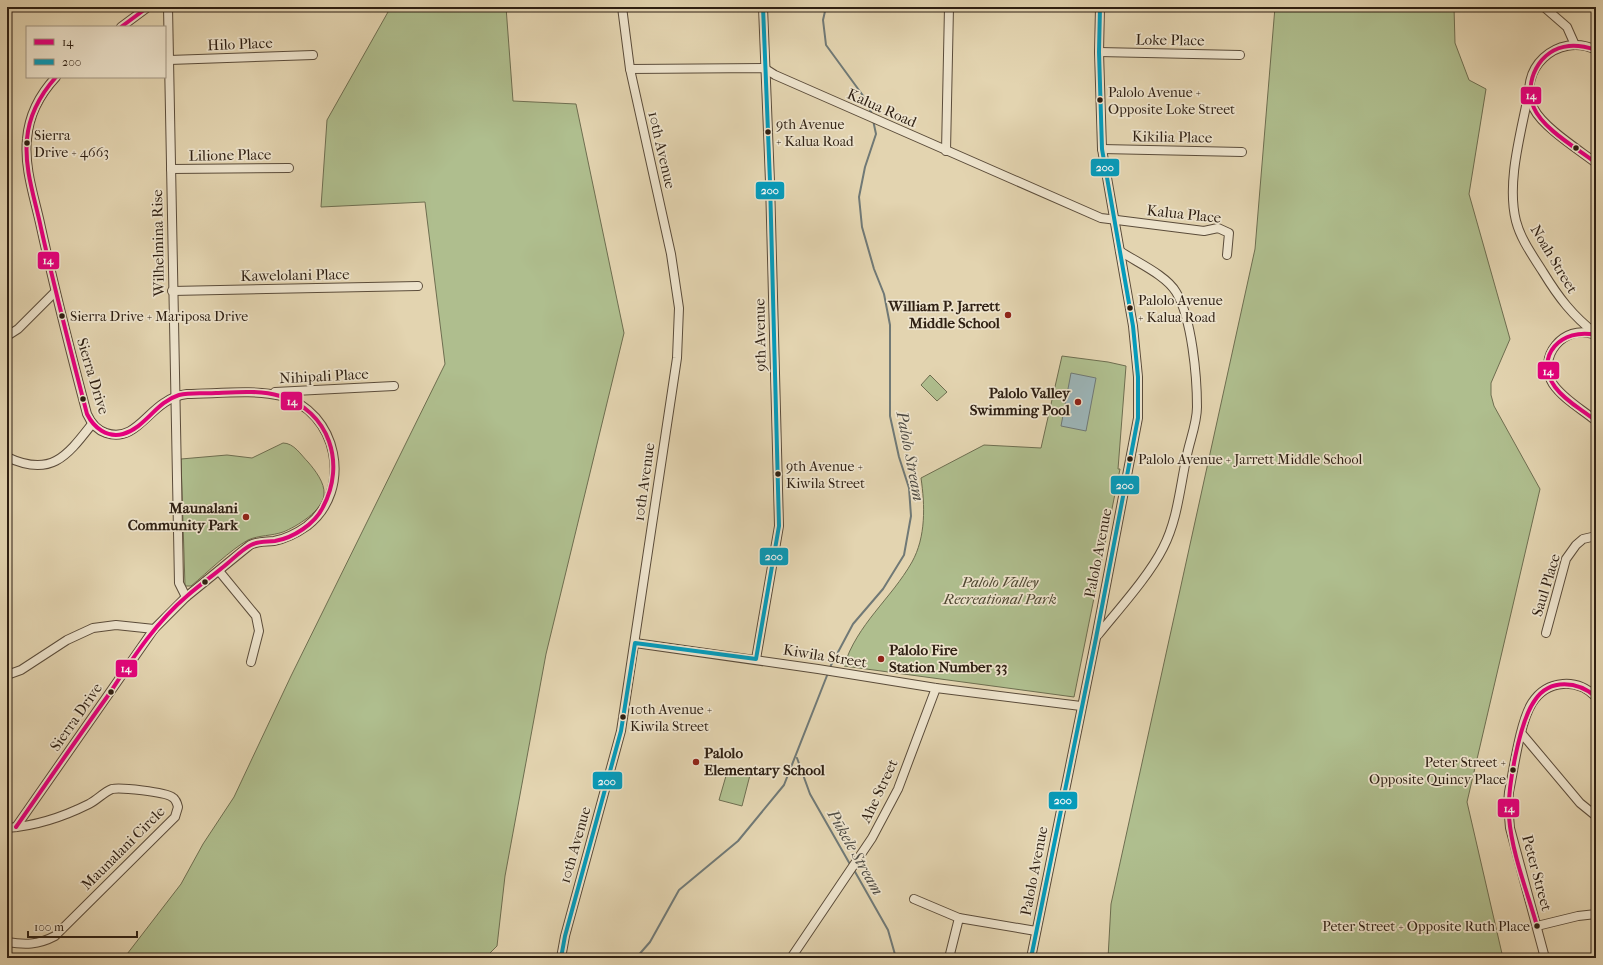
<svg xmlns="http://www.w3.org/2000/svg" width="1603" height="965" font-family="'IM FELL French Canon',serif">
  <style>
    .green { fill: #afbe8e; stroke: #6e6e50 }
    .water { fill: #9cb5b8; stroke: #707976 }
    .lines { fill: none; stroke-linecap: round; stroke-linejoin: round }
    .stream { stroke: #707976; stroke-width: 2 }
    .minor-casing { stroke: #5b4c3a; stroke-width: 10 }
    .minor { stroke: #ede3cc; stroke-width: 8 }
    .bus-1-casing { stroke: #ede3cc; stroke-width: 7 }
    .bus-2-casing { stroke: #ede3cc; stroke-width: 7 }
    .bus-1 { stroke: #e5007d; stroke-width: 4 }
    .bus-2 { stroke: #059bbb; stroke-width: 4 }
    .bus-dot { fill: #2e1f12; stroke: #ede3cc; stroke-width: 1.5 }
    .poi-dot { fill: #8f2418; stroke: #ede3cc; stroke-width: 1.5 }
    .labels { text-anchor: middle; stroke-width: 3.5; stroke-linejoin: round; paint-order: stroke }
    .bus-label { font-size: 14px; fill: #2e1f12; stroke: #ede3cc; text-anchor: start }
    .street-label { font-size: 15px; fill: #2e1f12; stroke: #ede3cc }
    .poi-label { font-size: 15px; font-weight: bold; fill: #2e1f12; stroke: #ede3cc; text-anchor: end }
    .park-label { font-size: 15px; font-style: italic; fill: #4e4731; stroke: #ede3cc }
    .water-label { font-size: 16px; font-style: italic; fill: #4f4c44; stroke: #ede3cc }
    .line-badge { stroke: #ede3cc; stroke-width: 1.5 }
    .badge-label { font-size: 11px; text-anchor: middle; font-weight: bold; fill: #fff }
  </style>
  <rect width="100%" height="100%" fill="#e3d4b0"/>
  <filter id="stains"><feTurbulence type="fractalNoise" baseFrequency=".005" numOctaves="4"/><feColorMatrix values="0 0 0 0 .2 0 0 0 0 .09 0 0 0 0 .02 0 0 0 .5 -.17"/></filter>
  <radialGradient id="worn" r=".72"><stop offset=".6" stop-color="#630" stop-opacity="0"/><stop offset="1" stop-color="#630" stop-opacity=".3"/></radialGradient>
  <g class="green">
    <path d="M388,7H506L513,101L576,104L624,333L546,654L505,876L497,946L485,958H124L181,884L203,844L234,797L291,676L445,364L425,202L321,207L327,120L388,12Z"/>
    <path d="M1275,7H1454L1455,43L1469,80L1486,89L1469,194L1510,339L1491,383V395L1494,406L1540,489L1467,802L1503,958H1108L1111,904L1255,249Z"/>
    <path d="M1062,356L1108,362L1126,366L1118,469H1120L1074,697L844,666C857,624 891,599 912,562C926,537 925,505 921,478L984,445L1041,448Z"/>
    <path d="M930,375L947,392L937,401L921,385Z"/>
    <path d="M283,443C294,443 301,455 308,462C315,470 325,483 324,494C324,510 296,527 283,532C272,536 259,535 248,540C230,550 208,572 191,586H185L181,459L227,455L252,458Z"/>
    <path d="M728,769L750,775L742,806L719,800Z"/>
  </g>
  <path class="water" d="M1071,373L1096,378L1086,431L1061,426Z"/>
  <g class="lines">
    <g class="stream">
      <path d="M826,7L823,20L826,45L864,97L872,114"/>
      <path d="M829,669L853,624L883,589L904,555L911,516L909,488L899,457L890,416V325L884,294L874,269L862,227L859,197L865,167L876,134L873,120"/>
      <path d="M797,758L810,794L851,866"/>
      <path d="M854,870L888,930L896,958"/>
      <path d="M636,958L650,942L679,890L738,841L784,785L828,673"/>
    </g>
    <defs>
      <g id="minor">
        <path d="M168,7L179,583L186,597"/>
        <path d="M1544,7L1567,27L1575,45"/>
        <path d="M121,27L148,7"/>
        <path d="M1596,50C1558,31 1515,70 1534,109C1543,127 1579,150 1596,163"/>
        <path d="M1099,52L1240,55"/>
        <path d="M169,60L313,55"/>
        <path d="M630,69L764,68L775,75L1101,218L1204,231L1218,228L1229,233L1227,255"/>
        <path d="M1529,91C1522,130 1506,181 1516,221C1521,240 1533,256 1543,272C1559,298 1572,315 1596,334"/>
        <path d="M1102,149L1242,152"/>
        <path d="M946,151L949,7"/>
        <path d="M171,169L289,168"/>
        <path d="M172,291L418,286"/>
        <path d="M1593,334C1564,324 1536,357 1553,384C1563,399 1583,410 1596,421"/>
        <path d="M7,336L18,329L55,292"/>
        <path d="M275,392L394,386"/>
        <path d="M7,457C51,478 67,456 92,424"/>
        <path d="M219,571L256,616L259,631L251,662"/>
        <path d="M1546,633L1566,559L1576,545L1583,539L1596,536"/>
        <path d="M1098,635C1118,610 1149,576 1163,548C1178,519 1180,486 1187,455C1190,440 1197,423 1197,407C1197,377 1192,318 1176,292C1166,275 1136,262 1120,251"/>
        <path d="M635,643L818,669L936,688L1081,706"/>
        <path d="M756,659L779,526L770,182L763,7"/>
        <path d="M7,675L21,670L67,640L93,628L116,625L154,629"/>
        <path d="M1522,734L1580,803L1596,816"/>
        <path d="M16,827L154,629L186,597L250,545C258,541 265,542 274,541C285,539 297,533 307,526C354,490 338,411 281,396C255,389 214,394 187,394C178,395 171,398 164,403C145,415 132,442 106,433C97,430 91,423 87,414C70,350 54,287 40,223C34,196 24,167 27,139C29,115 40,94 56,77"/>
        <path d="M7,828C36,826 63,817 89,804C97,800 104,792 112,789C120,787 165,792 172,797C176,799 177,803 178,807L175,817L55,936C38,945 25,945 7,942"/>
        <path d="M914,899L959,918"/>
        <path d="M1537,926L1578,916L1596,914"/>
        <path d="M561,958L565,936L621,731L677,358L679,308L671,254L630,69L622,7"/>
        <path d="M791,958L872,838L898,789L936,688"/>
        <path d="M949,958L959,918L1036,931"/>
        <path d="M1031,958L1096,638L1138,418V377L1133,326L1102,149L1099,52L1100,7"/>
        <path d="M1545,958L1510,828L1508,804L1509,792C1514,768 1520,722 1532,703C1539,692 1550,685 1563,684C1576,683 1587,688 1596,697"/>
      </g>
    </defs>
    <use href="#minor" class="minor-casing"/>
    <use href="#minor" class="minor"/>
    <defs>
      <g id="bus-1">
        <path d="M121,27L148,7"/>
        <path d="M1596,50C1587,47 1579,45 1569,46C1539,49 1523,82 1534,108C1543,129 1578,149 1596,163"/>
        <path d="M1596,335C1562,327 1533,356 1555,387C1566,402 1583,410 1596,421"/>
        <path d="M16,827C46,784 76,740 107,697C131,661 154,624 187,596C201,584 215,574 228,563C235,557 243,549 251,545C258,541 267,542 275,541C293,538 315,524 323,507C346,464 330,411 280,396C260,390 237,392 216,393C204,394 191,392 179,395C156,402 145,428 123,434C107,438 94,428 87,414C71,352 55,291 41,228C35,199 24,169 27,139C29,115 40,95 56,77"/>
        <path d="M1537,926C1527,891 1512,854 1509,817C1507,790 1519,722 1535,700C1550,678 1578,681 1596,697"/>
      </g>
      <g id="bus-2">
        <path d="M561,958L565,936L621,731L635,643L756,659L779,526L770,182L763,7"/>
        <path d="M1031,958L1096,638L1138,418V377L1133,326L1102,149L1099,52L1100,7"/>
      </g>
    </defs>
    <use href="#bus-1" class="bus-1-casing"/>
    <use href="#bus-2" class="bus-2-casing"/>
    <use href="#bus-1" class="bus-1"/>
    <use href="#bus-2" class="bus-2"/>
  </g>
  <g class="bus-dot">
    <circle cx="1100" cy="100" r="3.5"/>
    <circle cx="768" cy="132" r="3.5"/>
    <circle cx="27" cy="143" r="3.5"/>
    <circle cx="1576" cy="148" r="3.5"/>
    <circle cx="1130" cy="308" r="3.5"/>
    <circle cx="62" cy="316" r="3.5"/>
    <circle cx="83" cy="399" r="3.5"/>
    <circle cx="1130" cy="459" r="3.5"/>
    <circle cx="778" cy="474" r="3.5"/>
    <circle cx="205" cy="582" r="3.5"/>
    <circle cx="111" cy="692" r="3.5"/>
    <circle cx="623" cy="717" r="3.5"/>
    <circle cx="1513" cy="770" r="3.5"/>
    <circle cx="1537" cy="926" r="3.5"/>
  </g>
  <g class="poi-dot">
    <circle cx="1008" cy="315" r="4"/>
    <circle cx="1078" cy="402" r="4"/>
    <circle cx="246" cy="517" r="4"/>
    <circle cx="881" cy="659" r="4"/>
    <circle cx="696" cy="762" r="4"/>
  </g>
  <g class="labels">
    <g class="bus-label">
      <text x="1108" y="97">Palolo Avenue +<tspan x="1108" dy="17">Opposite Loke Street</tspan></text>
      <text x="776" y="129">9th Avenue<tspan x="776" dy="17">+ Kalua Road</tspan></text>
      <text x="34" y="140">Sierra<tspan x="34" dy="17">Drive + 4663</tspan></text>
      <text x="1138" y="305">Palolo Avenue<tspan x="1138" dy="17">+ Kalua Road</tspan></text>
      <text x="70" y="321">Sierra Drive + Mariposa Drive</text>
      <text x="1138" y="464">Palolo Avenue + Jarrett Middle School</text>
      <text x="786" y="471">9th Avenue +<tspan x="786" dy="17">Kiwila Street</tspan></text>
      <text x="630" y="714">10th Avenue +<tspan x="630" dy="17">Kiwila Street</tspan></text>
      <text x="1506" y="767" text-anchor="end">Peter Street +<tspan x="1506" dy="17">Opposite Quincy Place</tspan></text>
      <text x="1530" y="931" text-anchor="end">Peter Street + Opposite Ruth Place</text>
    </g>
    <g class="street-label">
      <text transform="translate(1170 40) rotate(1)" y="5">Loke Place</text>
      <text transform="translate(240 44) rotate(-2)" y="5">Hilo Place</text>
      <text transform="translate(882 108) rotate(24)" y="5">Kalua Road</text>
      <text transform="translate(1172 137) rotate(1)" y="5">Kikilia Place</text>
      <text transform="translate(662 150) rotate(77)" y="5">10th Avenue</text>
      <text transform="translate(230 155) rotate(-1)" y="5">Lilione Place</text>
      <text transform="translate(1184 214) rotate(6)" y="5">Kalua Place</text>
      <text transform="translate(158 243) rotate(-91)" y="5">Wilhelmina Rise</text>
      <text transform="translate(1554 259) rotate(59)" y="5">Noah Street</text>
      <text transform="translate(295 275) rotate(-1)" y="5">Kawelolani Place</text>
      <text transform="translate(760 335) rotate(-91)" y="5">9th Avenue</text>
      <text transform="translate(93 376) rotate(73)" y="5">Sierra Drive</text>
      <text transform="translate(324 376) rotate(-3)" y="5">Nihipali Place</text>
      <text transform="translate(644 482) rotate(-82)" y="5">10th Avenue</text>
      <text transform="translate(1098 553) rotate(-79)" y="5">Palolo Avenue</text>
      <text transform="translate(1546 585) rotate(-73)" y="5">Saul Place</text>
      <text transform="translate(825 656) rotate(9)" y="5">Kiwila Street</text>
      <text transform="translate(76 717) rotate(-55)" y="5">Sierra Drive</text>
      <text transform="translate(879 791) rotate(-65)" y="5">Ahe Street</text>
      <text transform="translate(575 845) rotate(-74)" y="5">10th Avenue</text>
      <text transform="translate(123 848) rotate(-45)" y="5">Maunalani Circle</text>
      <text transform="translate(1034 871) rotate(-79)" y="5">Palolo Avenue</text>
      <text transform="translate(1537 873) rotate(75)" y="5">Peter Street</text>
    </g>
    <g class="poi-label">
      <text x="1000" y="311">William P. Jarrett<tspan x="1000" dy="17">Middle School</tspan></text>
      <text x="1070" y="398">Palolo Valley<tspan x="1070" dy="17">Swimming Pool</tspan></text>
      <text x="238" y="513">Maunalani<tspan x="238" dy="17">Community Park</tspan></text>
      <text x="889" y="655" text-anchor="start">Palolo Fire<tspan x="889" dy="17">Station Number 33</tspan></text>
      <text x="704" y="758" text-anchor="start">Palolo<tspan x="704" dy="17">Elementary School</tspan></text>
    </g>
    <g class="park-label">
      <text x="1000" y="587">Palolo Valley<tspan x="1000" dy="17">Recreational Park</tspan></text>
    </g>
    <g class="water-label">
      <text transform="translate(911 456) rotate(79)" y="6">Palolo Stream</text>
      <text transform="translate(856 852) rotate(60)" y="6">Pūkele Stream</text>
    </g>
  </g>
  <g class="line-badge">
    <rect x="1520" y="86" width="22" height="19" rx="4" fill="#e5007d"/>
    <rect x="1090" y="158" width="30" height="19" rx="4" fill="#059bbb"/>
    <rect x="755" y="181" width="30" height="19" rx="4" fill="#059bbb"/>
    <rect x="37" y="251" width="23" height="19" rx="4" fill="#e5007d"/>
    <rect x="1537" y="361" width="23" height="19" rx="4" fill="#e5007d"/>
    <rect x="280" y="391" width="23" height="20" rx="4" fill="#e5007d"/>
    <rect x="1110" y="475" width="30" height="20" rx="4" fill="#059bbb"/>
    <rect x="759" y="547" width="30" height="19" rx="4" fill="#059bbb"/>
    <rect x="115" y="659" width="23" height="19" rx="4" fill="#e5007d"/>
    <rect x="592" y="771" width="31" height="19" rx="4" fill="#059bbb"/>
    <rect x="1048" y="791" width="30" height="19" rx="4" fill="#059bbb"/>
    <rect x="1497" y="798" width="23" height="20" rx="4" fill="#e5007d"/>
  </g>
  <g class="badge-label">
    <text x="1531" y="99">14</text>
    <text x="1105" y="171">200</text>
    <text x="770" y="194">200</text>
    <text x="48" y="264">14</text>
    <text x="1548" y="375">14</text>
    <text x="292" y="405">14</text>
    <text x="1125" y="489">200</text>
    <text x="774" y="560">200</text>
    <text x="126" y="672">14</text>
    <text x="607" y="785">200</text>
    <text x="1063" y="804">200</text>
    <text x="1509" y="812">14</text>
  </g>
  <rect width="1603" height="965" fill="none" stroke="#e3d4b0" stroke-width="24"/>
  <rect x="8" y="8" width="1587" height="949" fill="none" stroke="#2e1f12" stroke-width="2"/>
  <rect x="12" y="12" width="1579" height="941" fill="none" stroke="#2e1f12"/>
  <rect x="26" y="26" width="140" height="52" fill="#ede3cc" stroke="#a19582"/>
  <rect x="34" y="39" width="20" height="6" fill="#e5007d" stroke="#a19582"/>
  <text x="62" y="46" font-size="12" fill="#2e1f12">14</text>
  <rect x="34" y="59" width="20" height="6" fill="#059bbb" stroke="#a19582"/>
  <text x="62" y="66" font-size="12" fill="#2e1f12">200</text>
  <path d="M28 931v6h109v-6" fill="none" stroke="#2e1f12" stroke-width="2"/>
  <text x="34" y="931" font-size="12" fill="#2e1f12" stroke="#ede3cc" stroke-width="3" paint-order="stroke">100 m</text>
  <rect width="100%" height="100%" filter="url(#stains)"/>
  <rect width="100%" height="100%" fill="url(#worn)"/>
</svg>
